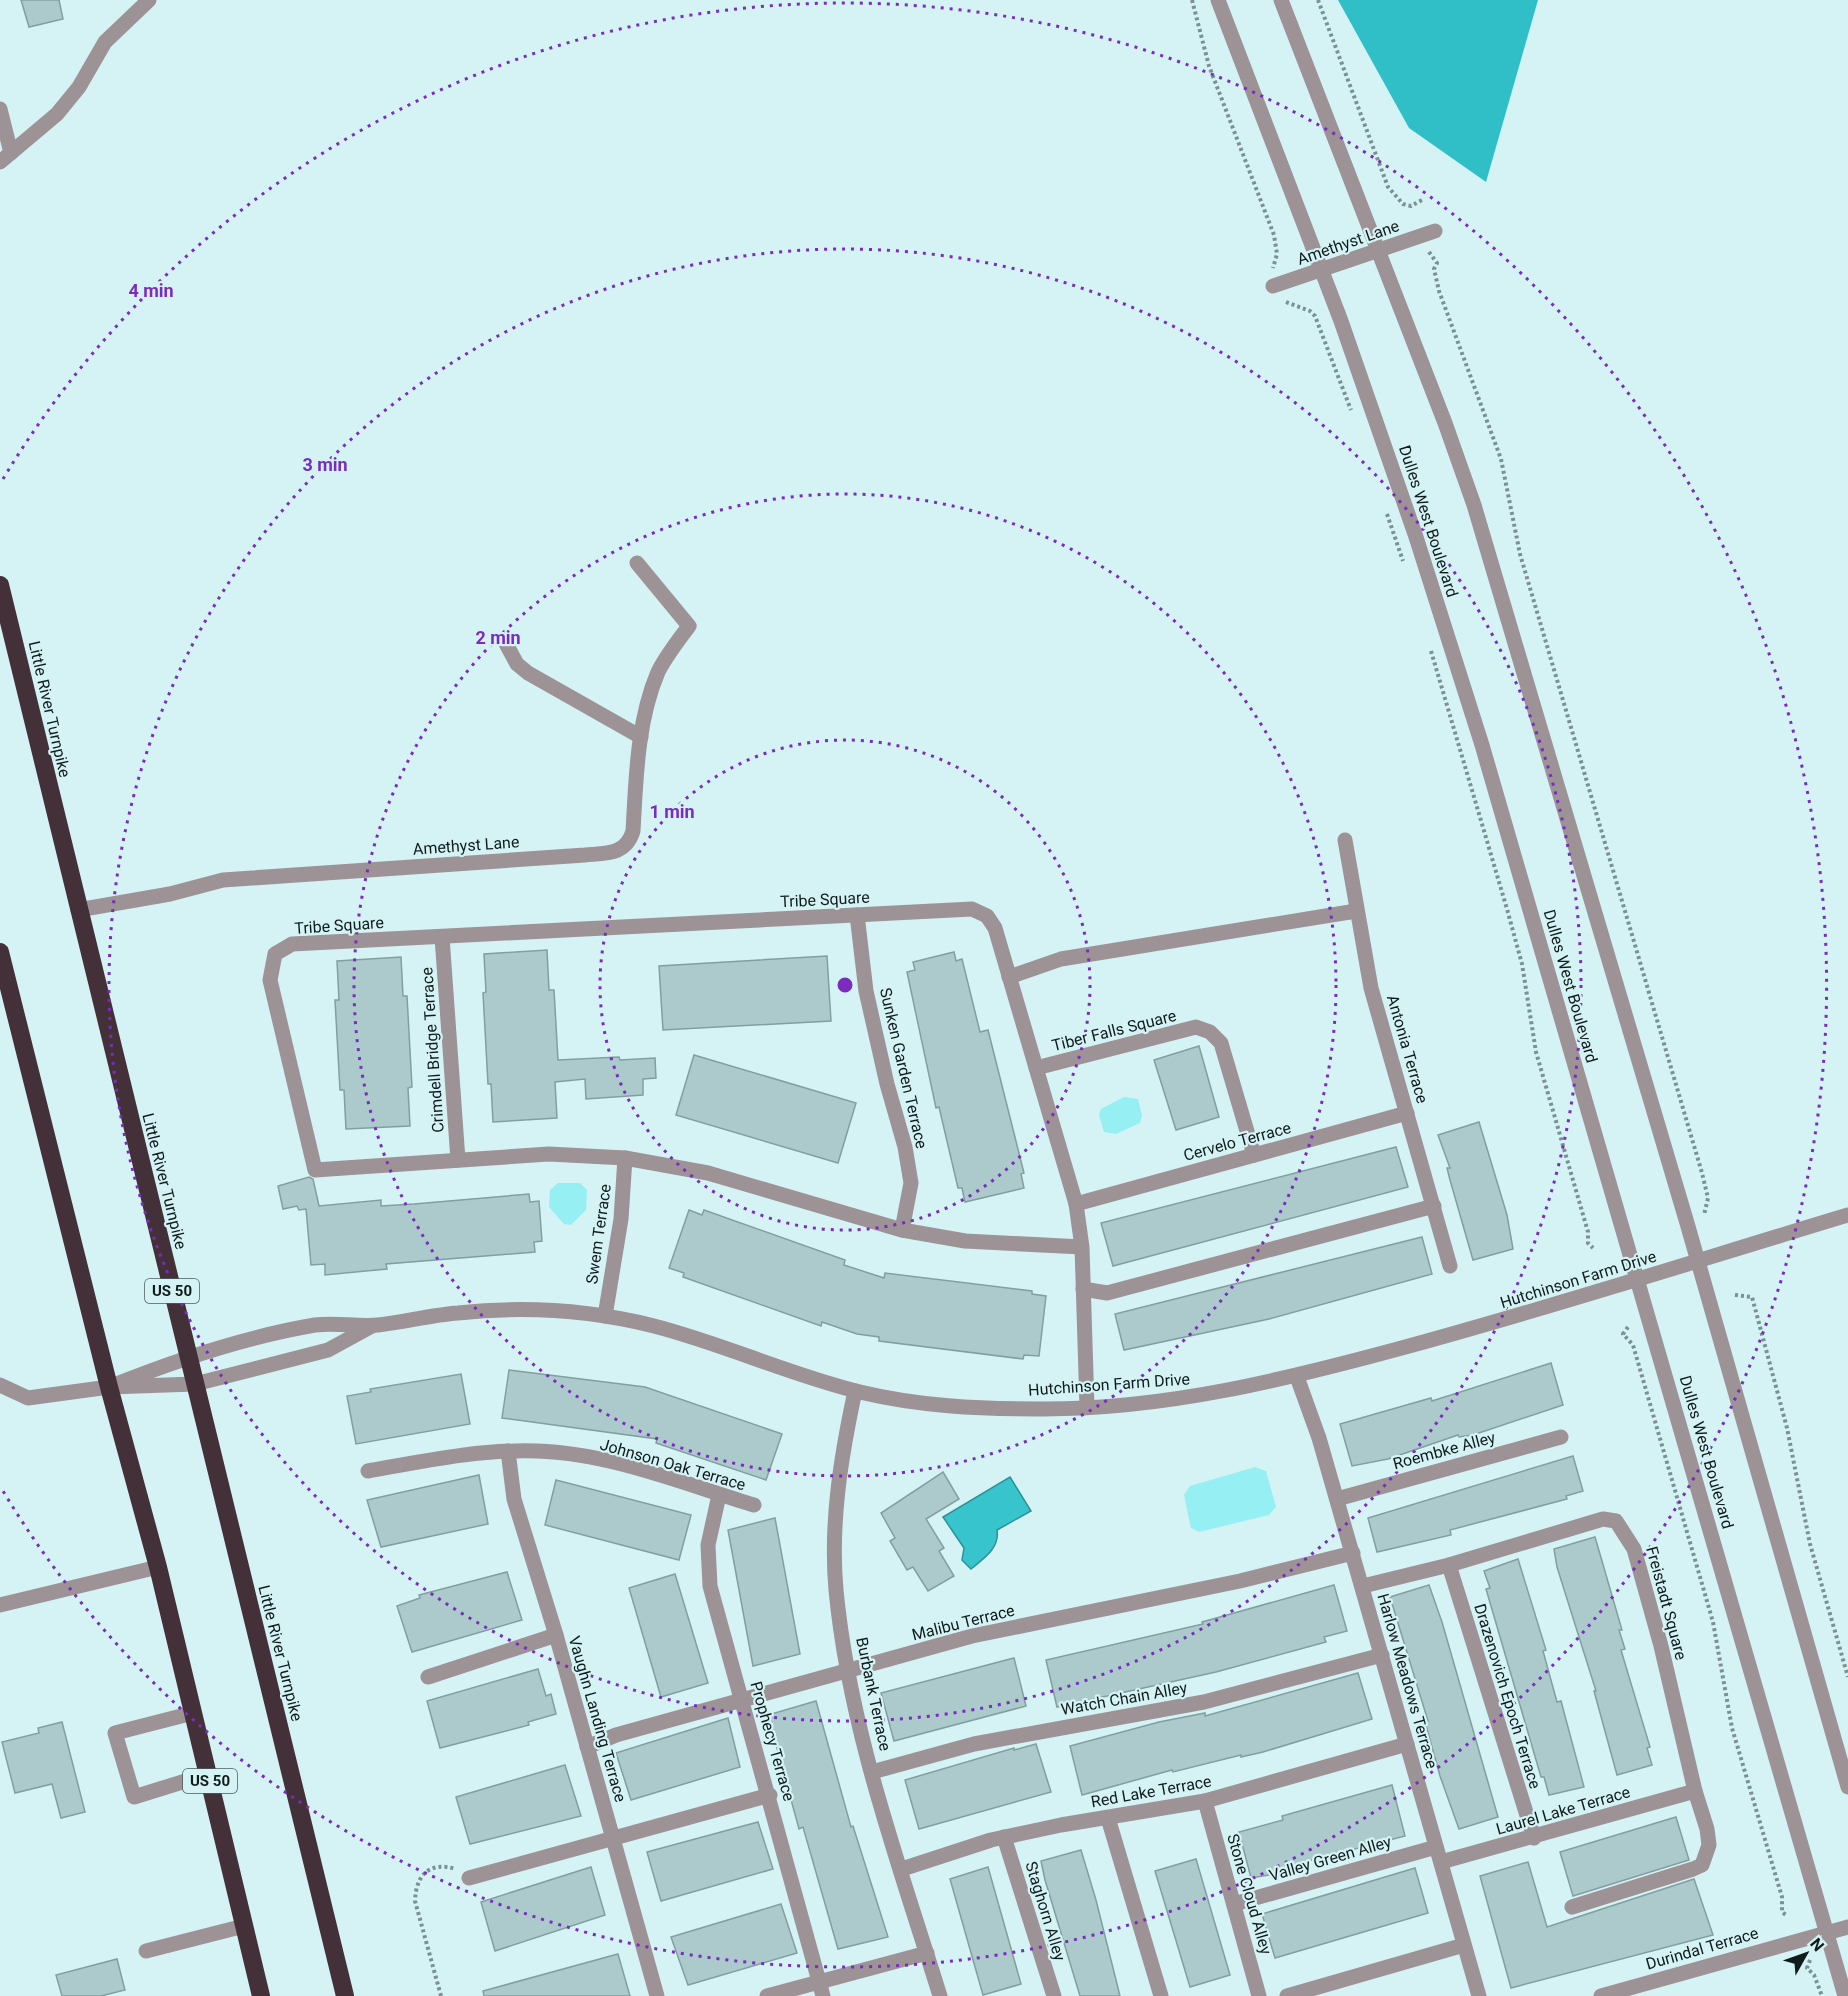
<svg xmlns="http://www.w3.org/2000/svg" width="1848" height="1996" font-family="Roboto,sans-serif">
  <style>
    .green { fill: #96eff3 }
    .forest { fill: #31bfc7 }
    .water { fill: #38c4cc; stroke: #2c9297; stroke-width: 1.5 }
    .building { fill: #accacc; stroke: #829ea0; stroke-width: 1.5 }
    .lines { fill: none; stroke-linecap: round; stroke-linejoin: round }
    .path { stroke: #7a9091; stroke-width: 4; stroke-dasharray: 3 3; stroke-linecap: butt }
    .minor { stroke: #9d9296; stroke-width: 15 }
    .highway { stroke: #443038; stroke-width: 18 }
    .ring { fill: none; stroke: #7b2cbf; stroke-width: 3; stroke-dasharray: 3 6 }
    .labels { text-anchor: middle; stroke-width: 4.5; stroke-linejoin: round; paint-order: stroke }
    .shield { fill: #d5f3f5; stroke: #4b5c5d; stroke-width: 1.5 }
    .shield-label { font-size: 15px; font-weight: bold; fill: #101c1c }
    .street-label { font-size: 16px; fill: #101c1c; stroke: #d5f3f5 }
    .centre { fill: #7b2cbf; stroke: #d5f3f5; stroke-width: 3 }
    .ring-label { font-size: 18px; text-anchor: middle; font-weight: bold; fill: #7b2cbf; stroke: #d5f3f5; stroke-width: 4.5; stroke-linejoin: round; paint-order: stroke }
  </style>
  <rect width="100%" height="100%" fill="#d5f3f5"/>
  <g class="green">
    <path d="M1124,1097L1138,1099L1142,1115L1140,1123L1116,1134L1104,1132L1099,1115L1101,1109Z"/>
    <path d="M558,1183H580L587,1190L586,1210L571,1225L564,1224L549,1207L550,1190Z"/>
    <path d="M1255,1467L1266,1471L1276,1507L1269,1515L1199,1532L1191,1528L1184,1495L1190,1486Z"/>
  </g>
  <path class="forest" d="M1338,0H1538L1486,182L1409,128Z"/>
  <path class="water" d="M1010,1477L1031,1511L997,1530C1000,1548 984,1558 971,1569L962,1560L964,1548L943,1517Z"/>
  <g class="building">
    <path d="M21,0H59L63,19L29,27Z"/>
    <path d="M547,950L549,990H554L558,1060L619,1057L620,1060L655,1058L656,1078L643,1079V1095L586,1099L585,1079L555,1082L557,1118L493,1122L491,1084H488L483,993L486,992L484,954Z"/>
    <path d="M954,952L956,961L962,959L980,1032L988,1030L1024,1173L1021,1174L1024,1188L965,1202L962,1188H958L939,1107L936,1108L907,972L915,970L913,962Z"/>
    <path d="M827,956L831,1021L663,1030L659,966Z"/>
    <path d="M401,957L403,996H407L412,1087L408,1088L410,1126L346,1129L344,1090H340L335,1000H339L337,961Z"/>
    <path d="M1199,1046L1219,1117L1176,1130L1154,1060Z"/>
    <path d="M694,1055L856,1103L838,1163L676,1115Z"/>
    <path d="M1479,1122L1507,1215L1513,1249L1473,1260L1450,1180L1447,1168H1450L1438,1135Z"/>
    <path d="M1396,1147L1408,1187L1113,1266L1101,1223Z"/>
    <path d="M309,1177L313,1179L319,1206L381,1200V1206L414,1204L529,1194L530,1202L539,1201L542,1241L534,1242L535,1252L386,1264L387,1269L325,1275V1264L311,1265L306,1209L299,1210L297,1206L283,1209L278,1186Z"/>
    <path d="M689,1210L702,1215L704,1210L845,1260L844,1265L884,1278L885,1273L1032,1291V1294L1046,1296L1039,1356L1024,1355L1023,1359L879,1341V1337L857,1334L822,1322L821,1326L683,1277L684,1273L669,1268Z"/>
    <path d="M1422,1237L1432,1274L1269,1319L1124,1350L1115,1314Z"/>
    <path d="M1551,1363L1563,1405L1473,1435L1459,1437L1458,1435L1388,1459L1352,1466L1340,1424L1431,1398L1432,1401Z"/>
    <path d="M509,1370L645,1387L782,1434L766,1480L656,1443L657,1439L502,1418Z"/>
    <path d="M461,1374L470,1424L356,1444L347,1396L371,1392L370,1389Z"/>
    <path d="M1573,1456L1583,1491L1566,1496L1567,1499L1450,1530L1451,1535L1377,1552L1368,1518Z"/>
    <path d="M943,1472L959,1499L926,1519L944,1548L939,1551L954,1576L928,1591L913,1567L907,1570L890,1541L895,1538L881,1513Z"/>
    <path d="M479,1475L488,1524L381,1547L367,1500Z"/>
    <path d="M556,1480L691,1515L679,1560L545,1525Z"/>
    <path d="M775,1518L800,1654L753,1666L728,1530Z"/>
    <path d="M1595,1537L1622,1630H1619L1625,1649L1621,1650L1650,1747L1647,1748L1652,1765L1617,1775L1594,1691H1596L1557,1567L1554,1549Z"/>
    <path d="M1518,1559L1546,1650L1543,1651L1557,1702L1561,1701L1584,1787L1549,1795L1544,1777H1541L1486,1589L1490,1588L1484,1571Z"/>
    <path d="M507,1572L522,1620L412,1652L397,1606L420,1598L419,1595Z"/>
    <path d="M675,1574L708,1683L661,1697L629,1588Z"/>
    <path d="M1334,1585L1347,1631L1324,1637L1326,1642L1216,1672L1057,1707L1046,1660L1203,1624L1202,1622Z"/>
    <path d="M1429,1585L1442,1622L1498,1817L1459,1829L1440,1776L1425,1722L1428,1721L1390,1597Z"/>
    <path d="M1014,1658L1026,1706L894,1741L881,1693Z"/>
    <path d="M538,1669L546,1696L551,1694L556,1714L528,1722L529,1725L440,1748L427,1701Z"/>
    <path d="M1358,1673L1372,1719L1263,1752L1241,1757V1755L1173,1772L1172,1770L1082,1795L1070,1746L1159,1722L1205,1713V1716Z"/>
    <path d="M816,1701L851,1827L853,1826L888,1937L838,1949L803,1827L799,1829L768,1715Z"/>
    <path d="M728,1718L740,1767L631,1800L616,1753Z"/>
    <path d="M62,1722L85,1812L61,1818L52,1784L15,1793L2,1742L39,1733L38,1728Z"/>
    <path d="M1036,1744L1051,1792L919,1829L905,1780L1014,1748V1750Z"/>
    <path d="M565,1765L581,1816L470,1844L456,1797Z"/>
    <path d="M1392,1785L1405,1836L1297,1864L1299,1870L1251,1878L1239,1832L1283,1820L1282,1816Z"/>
    <path d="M1676,1817L1689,1860L1573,1896L1560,1852Z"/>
    <path d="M758,1822L773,1869L661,1901L647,1852Z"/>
    <path d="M1081,1850L1096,1900L1120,1996H1080L1045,1880L1041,1861Z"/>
    <path d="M1196,1859L1230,1975L1190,1987L1155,1871Z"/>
    <path d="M1528,1862L1547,1927L1694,1879L1713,1935L1511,1988L1480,1876Z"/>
    <path d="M591,1867L605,1915L495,1951L481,1902Z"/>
    <path d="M988,1867L1021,1984L983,1995L950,1879Z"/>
    <path d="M1415,1868L1428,1913L1275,1958L1262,1914Z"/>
    <path d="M781,1904L797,1953L688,1985L671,1937Z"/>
    <path d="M618,1954L630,1996H484L483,1991Z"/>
    <path d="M117,1959L125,1990L101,1996H62L56,1975Z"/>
  </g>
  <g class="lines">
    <g class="path">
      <path d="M1192,0L1209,66L1274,235L1277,254L1273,268"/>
      <path d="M1318,0L1388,187L1403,204L1411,206L1422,200"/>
      <path d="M1429,252L1437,263L1434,269L1439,291L1501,459L1520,554L1702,1173L1708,1198L1704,1215"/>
      <path d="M1286,302L1310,311L1315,316L1351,410"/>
      <path d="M1387,514L1403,561"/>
      <path d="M1431,651L1507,909L1522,964L1536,1052L1588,1232V1243L1593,1248"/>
      <path d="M1735,1295L1752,1297L1787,1428L1810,1544L1848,1677"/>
      <path d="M1628,1327L1623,1334L1633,1345L1713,1622L1732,1728L1782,1897V1912L1786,1915"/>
      <path d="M1810,1960L1807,1968L1814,1975L1822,1996"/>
      <path d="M441,1996L415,1901C416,1875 429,1861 456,1869"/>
    </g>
    <g class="minor">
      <path d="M1218,0L1341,321L1416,537L1482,745L1845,1996"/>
      <path d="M1281,0L1445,423L1474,505L1687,1223L1848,1787"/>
      <path d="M0,109L11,153"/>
      <path d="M0,162L57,114L79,87L105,42L149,0"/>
      <path d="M1273,286L1435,231"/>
      <path d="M504,640L517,664L528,673L641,737"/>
      <path d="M1345,840L1371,988L1450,1266"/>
      <path d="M78,910L170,894L223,880L585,855C606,853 626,855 633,831C636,779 637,721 658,672C666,656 678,641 689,626L637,563"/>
      <path d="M857,915L866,991L887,1084L905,1147L911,1183L902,1230"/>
      <path d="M442,937L458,1160"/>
      <path d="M1009,977L1061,959L1356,911"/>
      <path d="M1036,1068L1196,1027L1210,1032L1221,1043L1254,1155"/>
      <path d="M1076,1204L1407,1113"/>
      <path d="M1082,1247L965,1241L902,1230L708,1173L625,1158L549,1154L315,1170L270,980L275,954L292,944L972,909L987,916L995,928L1076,1204L1082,1247L1087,1407"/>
      <path d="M1083,1289L1107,1293L1434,1206"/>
      <path d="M605,1316L621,1219L625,1158"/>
      <path d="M1297,1377L1319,1438L1479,1996"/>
      <path d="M0,1385L28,1398L109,1387L195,1384L328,1350L372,1326"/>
      <path d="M109,1387C176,1360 244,1337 315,1325C336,1322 357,1327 378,1325C405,1322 431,1315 458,1313C523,1306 590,1310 654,1326C724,1344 790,1375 860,1392C918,1406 978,1409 1038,1409C1165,1410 1288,1379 1409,1346C1556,1306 1702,1259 1848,1215"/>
      <path d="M855,1391C841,1456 830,1523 836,1590C849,1728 899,1864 940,1996"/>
      <path d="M508,1451L514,1499L556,1635L657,1996"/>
      <path d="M368,1471C424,1461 480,1449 537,1451C610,1453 685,1484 754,1505"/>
      <path d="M719,1495L708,1545L710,1586L823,1996"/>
      <path d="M1337,1499L1561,1437"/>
      <path d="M1449,1565L1534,1838"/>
      <path d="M1363,1586L1449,1565L1603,1519L1616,1521L1634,1549L1661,1646L1695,1791L1707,1829L1709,1845L1702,1865L1693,1869L1572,1907"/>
      <path d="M0,1605L158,1567"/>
      <path d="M428,1677L556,1635"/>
      <path d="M193,1713L115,1733L134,1797L208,1774"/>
      <path d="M587,1747L616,1735L972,1636L1240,1581L1353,1553"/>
      <path d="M872,1772L974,1744L1204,1702L1382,1655"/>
      <path d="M1205,1801L1259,1996"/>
      <path d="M1108,1818L1161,1996"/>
      <path d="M1004,1837L1054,1996"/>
      <path d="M1441,1862L1695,1791"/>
      <path d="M902,1869L991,1840L1061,1825L1205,1801L1407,1744"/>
      <path d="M469,1878L770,1795"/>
      <path d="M1234,1904L1436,1847"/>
      <path d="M146,1951L244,1926"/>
      <path d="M767,1996L927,1953"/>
      <path d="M1287,1996L1464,1945"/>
      <path d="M1601,1996L1848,1927"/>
    </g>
    <g class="highway">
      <path d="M0,585L345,1996"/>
      <path d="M0,952L109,1387L158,1567L261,1996"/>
    </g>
  </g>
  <g class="ring">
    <circle cx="845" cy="985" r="245"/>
    <circle cx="845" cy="985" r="491"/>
    <circle cx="845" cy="985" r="736"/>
    <path d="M3 479A982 982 0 1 1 3 1491"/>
  </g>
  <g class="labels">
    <g class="shield">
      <rect x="145" y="1279" width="54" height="24" rx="4.5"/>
      <rect x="183" y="1769" width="54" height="24" rx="4.5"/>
    </g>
    <g class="shield-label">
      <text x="172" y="1296">US 50</text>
      <text x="210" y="1786">US 50</text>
    </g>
    <g class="street-label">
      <text transform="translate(1348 242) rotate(-19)" y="6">Amethyst Lane</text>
      <text transform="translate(1429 521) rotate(72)" y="6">Dulles West Boulevard</text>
      <text transform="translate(50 709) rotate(77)" y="6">Little River Turnpike</text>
      <text transform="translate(466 845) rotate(-4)" y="6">Amethyst Lane</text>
      <text transform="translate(825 899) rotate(-3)" y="6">Tribe Square</text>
      <text transform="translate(339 925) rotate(-4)" y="6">Tribe Square</text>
      <text transform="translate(1571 986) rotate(74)" y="6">Dulles West Boulevard</text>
      <text transform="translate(1114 1030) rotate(-14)" y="6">Tiber Falls Square</text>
      <text transform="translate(1408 1049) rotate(74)" y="6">Antonia Terrace</text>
      <text transform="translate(432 1050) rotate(-94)" y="6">Crimdell Bridge Terrace</text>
      <text transform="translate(904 1068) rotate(77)" y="6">Sunken Garden Terrace</text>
      <text transform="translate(1237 1141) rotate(-15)" y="6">Cervelo Terrace</text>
      <text transform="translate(165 1181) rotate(76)" y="6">Little River Turnpike</text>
      <text transform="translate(598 1234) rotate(-82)" y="6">Swem Terrace</text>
      <text transform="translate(1578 1279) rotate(-17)" y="6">Hutchinson Farm Drive</text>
      <text transform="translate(1109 1384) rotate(-4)" y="6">Hutchinson Farm Drive</text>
      <text transform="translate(1444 1450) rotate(-15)" y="6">Roembke Alley</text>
      <text transform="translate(1707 1452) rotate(74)" y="6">Dulles West Boulevard</text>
      <text transform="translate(673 1464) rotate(16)" y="6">Johnson Oak Terrace</text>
      <text transform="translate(1667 1603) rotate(75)" y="6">Freistadt Square</text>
      <text transform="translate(963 1622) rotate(-14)" y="6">Malibu Terrace</text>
      <text transform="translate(281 1653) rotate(76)" y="6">Little River Turnpike</text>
      <text transform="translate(1408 1681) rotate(74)" y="6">Harlow Meadows Terrace</text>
      <text transform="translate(874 1694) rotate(78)" y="6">Burbank Terrace</text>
      <text transform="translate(1508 1696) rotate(73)" y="6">Drazenovich Epoch Terrace</text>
      <text transform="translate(1124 1698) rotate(-10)" y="6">Watch Chain Alley</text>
      <text transform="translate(598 1719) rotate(74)" y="6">Vaughn Landing Terrace</text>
      <text transform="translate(773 1741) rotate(74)" y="6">Prophecy Terrace</text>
      <text transform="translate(1151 1791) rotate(-10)" y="6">Red Lake Terrace</text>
      <text transform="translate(1563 1810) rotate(-16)" y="6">Laurel Lake Terrace</text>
      <text transform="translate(1330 1858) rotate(-16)" y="6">Valley Green Alley</text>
      <text transform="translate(1250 1894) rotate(74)" y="6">Stone Cloud Alley</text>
      <text transform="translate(1046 1911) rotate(73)" y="6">Staghorn Alley</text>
      <text transform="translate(1702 1948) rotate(-16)" y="6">Durindal Terrace</text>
    </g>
  </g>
  <circle cx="845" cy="985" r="9" class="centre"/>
  <g class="ring-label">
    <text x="151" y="297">4 min</text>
    <text x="325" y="471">3 min</text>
    <text x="498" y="644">2 min</text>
    <text x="672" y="818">1 min</text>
  </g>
  <g transform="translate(1806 1954) rotate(50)" stroke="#d5f3f5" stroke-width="4.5" paint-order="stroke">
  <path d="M0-4.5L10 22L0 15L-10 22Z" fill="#101c1c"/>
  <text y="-9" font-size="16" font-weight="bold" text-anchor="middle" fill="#101c1c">N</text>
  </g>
</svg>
